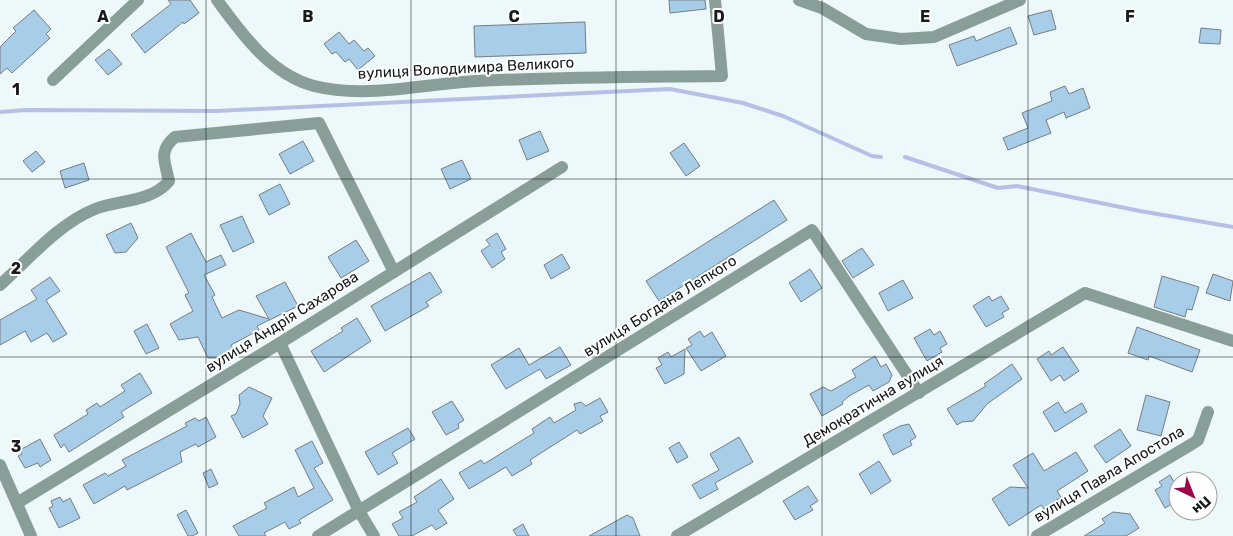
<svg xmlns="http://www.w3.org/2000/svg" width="1233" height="536" font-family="Rubik,sans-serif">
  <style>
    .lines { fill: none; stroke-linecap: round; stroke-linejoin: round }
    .stream { stroke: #b5c0e6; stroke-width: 4 }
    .building { fill: #a8cde8; stroke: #767d83 }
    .minor { stroke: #899e99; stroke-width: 12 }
    .grid { fill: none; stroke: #161a1b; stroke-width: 1; stroke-opacity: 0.55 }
    .labels { text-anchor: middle; stroke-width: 4; stroke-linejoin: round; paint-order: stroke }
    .street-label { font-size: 15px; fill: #161a1b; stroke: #fff }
    .grid-label { font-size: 16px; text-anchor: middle; font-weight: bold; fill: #161a1b; stroke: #fff; stroke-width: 4; stroke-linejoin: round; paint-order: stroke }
  </style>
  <rect width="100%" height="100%" fill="#ecf8fa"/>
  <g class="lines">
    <g class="stream">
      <path d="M0,112L26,110L217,111L670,89L743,103L783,116L872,156L881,157"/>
      <path d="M905,157L998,188L1017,186L1140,211L1233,227"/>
    </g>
  </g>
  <g class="building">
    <path d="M168,0H190L199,13L184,24L183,22L145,53L131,35L171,4Z"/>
    <path d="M669,0H705L706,9L670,13Z"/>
    <path d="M34,10L51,29L46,34L50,38L12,73L7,68L0,74V47L16,31L13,28Z"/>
    <path d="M1051,10L1056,29L1034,35L1028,16Z"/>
    <path d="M585,22L586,53L475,57L474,26Z"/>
    <path d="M1010,27L1017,44L957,66L949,45L974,36L976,41Z"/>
    <path d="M1201,28L1221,30L1220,44L1199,43Z"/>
    <path d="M339,32L349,44L354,40L364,51L368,48L375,56L358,70L349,59L345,62L336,52L332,54L324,44Z"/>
    <path d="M109,49L122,64L108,75L95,60Z"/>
    <path d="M1065,86L1069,94L1083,88L1090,108L1066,118L1064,112L1046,120L1051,133L1008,150L1003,138L1028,128L1022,113L1052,101L1050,92Z"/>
    <path d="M540,131L549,151L527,160L519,140Z"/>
    <path d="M303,141L314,161L290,174L279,154Z"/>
    <path d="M684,143L700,166L686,176L670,153Z"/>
    <path d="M36,151L45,162L32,172L23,161Z"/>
    <path d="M462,160L471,179L450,189L441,169Z"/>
    <path d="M84,163L89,180L65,188L60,171Z"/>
    <path d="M280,184L290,204L269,215L259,195Z"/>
    <path d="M774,200L787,220L659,301L646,281Z"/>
    <path d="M242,216L254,242L233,252L220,225Z"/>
    <path d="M131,223L138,238L126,252L115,253L106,235Z"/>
    <path d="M191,233L206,262L221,255L226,265L204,275L215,295L212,297L222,318L239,310L269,319L256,296L285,282L298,306L257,326L259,330L231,345L233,349L217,358H208L198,337L179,340L170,324L193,311L185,295L189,293L166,247Z"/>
    <path d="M497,233L506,249L501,252L505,259L492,268L481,251L490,245L486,240Z"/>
    <path d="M356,240L369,261L341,278L328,257Z"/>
    <path d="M862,248L874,265L853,278L842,261Z"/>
    <path d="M562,254L570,268L551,279L544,265Z"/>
    <path d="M810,269L822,288L801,302L789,283Z"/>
    <path d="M430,272L442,292L426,302L429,306L385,331L371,306Z"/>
    <path d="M1213,274L1233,281L1230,301L1206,293Z"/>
    <path d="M1162,276L1199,287L1192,310L1187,309L1185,317L1154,307Z"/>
    <path d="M50,277L60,291L46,300L67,334L53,342L47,333L31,342L25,331L0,345V320L37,299L31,290Z"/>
    <path d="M903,280L913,298L888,311L879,293Z"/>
    <path d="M989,296L992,301L1001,296L1009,309L1002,313L1004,317L986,327L973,306Z"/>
    <path d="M357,318L371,341L324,372L311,351L343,331L341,328Z"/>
    <path d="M147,324L159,348L146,354L134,331Z"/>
    <path d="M1137,327L1200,350L1192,372L1149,356L1148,360L1128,353Z"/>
    <path d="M930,329L934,335L940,331L947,344L940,348L942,352L927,361L914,338Z"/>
    <path d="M700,331L704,337L712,332L726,356L701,371L686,348L692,345L688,339Z"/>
    <path d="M560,347L571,365L546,379L540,369L506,389L491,365L519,348L529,365Z"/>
    <path d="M1063,347L1079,371L1064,381L1060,375L1051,381L1037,359L1049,351L1051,355Z"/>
    <path d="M685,349L684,374L665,384L656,368L662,365L658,358L668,352L671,357Z"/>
    <path d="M875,356L881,367L886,364L892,375L889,382L873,391L869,385L849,396L842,402L843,404L822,416L810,394L823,387L831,391L856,377L852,370Z"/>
    <path d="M1012,364L1022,379L987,404L973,421L962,422L957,425L947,409L986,386L984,384Z"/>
    <path d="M140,373L152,393L121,412L124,417L69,452L64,444L61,448L54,435L88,414L86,410L97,403L100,407L125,391L121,385Z"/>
    <path d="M249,387L272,398L263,416L268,424L243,438L231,416L236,414L240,404L239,395Z"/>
    <path d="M1146,395L1170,402L1161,436L1137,430Z"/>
    <path d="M600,398L608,412L600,416L603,421L580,434L577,430L530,460L532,464L512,476L506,467L469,489L459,473L481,460L484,464L534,433L532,429L550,417L554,423L576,410L574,404L581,402L586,406Z"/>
    <path d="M452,401L464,420L458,424L459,428L446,435L432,412Z"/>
    <path d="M1058,402L1065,413L1082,403L1087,412L1055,432L1043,412Z"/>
    <path d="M206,417L216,437L198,447L196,444L180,452L182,462L127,490L125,486L94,504L83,485L105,473L108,476L126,466L122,460L187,426L185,423L195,418L199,421Z"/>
    <path d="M909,424L916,437L910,441L912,445L893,455L883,435L900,426Z"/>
    <path d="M408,428L415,439L392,453L398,463L378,475L365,452Z"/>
    <path d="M1120,429L1131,446L1106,463L1094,446Z"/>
    <path d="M739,437L753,462L715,483L718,489L700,499L692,485L719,470L710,454Z"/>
    <path d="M40,439L51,460L40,467L38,463L25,468L18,456L22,454L20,450Z"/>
    <path d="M312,441L323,463L314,468L333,500L299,520L301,523L289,529L285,522L264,533L266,536H239L233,526L267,508L264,503L294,487L298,497L314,488L295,450Z"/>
    <path d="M679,442L688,457L677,463L669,448Z"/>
    <path d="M1076,452L1088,471L1057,491L1061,497L1044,509L1041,505L1009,526L992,499L1010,487L1028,488L1013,465L1033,453L1044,471Z"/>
    <path d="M879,461L891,481L871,494L859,474Z"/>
    <path d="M211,469L218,484L209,488L203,473Z"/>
    <path d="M1170,475L1178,489V500L1165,508L1155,490L1162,486L1159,482Z"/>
    <path d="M441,479L454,499L438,510L447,523L436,530L432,525L412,536H399L392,524L403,518L399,512L417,502L414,497Z"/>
    <path d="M808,486L818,501L810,506L813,510L795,520L783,501Z"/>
    <path d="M60,497L63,502L70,498L80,518L59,528L49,508L53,506L51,501Z"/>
    <path d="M186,510L198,533L192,536H188L177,515Z"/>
    <path d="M1113,512L1130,514L1139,528L1126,536H1084L1105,523L1102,519Z"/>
    <path d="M627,515L633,518L640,536H589Z"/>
    <path d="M523,524L529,536H517L513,530Z"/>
  </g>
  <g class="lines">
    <g class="minor">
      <path d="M217,0C242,34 270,74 314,86C366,99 423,84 476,81C558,77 640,77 722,76L715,0"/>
      <path d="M799,0L822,8L866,34L901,39L934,37L1020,0"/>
      <path d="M53,80L138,0"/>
      <path d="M0,285C29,259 58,224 95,209C119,200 152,202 169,181C165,162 158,151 175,137L319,123L394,272"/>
      <path d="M280,343L359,511L374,536"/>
      <path d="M0,465L31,536"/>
      <path d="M17,503L280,343L562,167"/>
      <path d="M318,536L812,230L919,393"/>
      <path d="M677,536L1085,293L1233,341"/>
      <path d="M1037,536L1192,444L1198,440L1208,412"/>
    </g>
  </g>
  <path class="grid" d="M206,0V536M411,0V536M616,0V536M822,0V536M1028,0V536M0,179H1233M0,357H1233"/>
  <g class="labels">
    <g class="street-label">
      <text transform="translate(466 68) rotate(-3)" y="5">вулиця Володимира Великого</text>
      <text transform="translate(660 306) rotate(-32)" y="5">вулиця Богдана Лепкого</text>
      <text transform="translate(282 322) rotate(-32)" y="5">вулиця Андрія Сахарова</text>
      <text transform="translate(873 401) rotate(-31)" y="5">Демократична вулиця</text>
      <text transform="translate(1109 474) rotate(-31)" y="5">вулиця Павла Апостола</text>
    </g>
  </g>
  <g class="grid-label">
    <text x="103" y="22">A</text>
    <text x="308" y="22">B</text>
    <text x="514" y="22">C</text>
    <text x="719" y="22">D</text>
    <text x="925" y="22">E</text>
    <text x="1130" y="22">F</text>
    <text x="16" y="95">1</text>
    <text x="16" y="274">2</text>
    <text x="16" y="452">3</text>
  </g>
  <g transform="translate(1193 496) rotate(137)"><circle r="24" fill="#ffffff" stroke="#a2a3a4"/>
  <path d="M0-4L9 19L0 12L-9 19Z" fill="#9f0448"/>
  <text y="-8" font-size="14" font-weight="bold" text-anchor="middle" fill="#161a1b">Пн</text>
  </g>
</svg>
